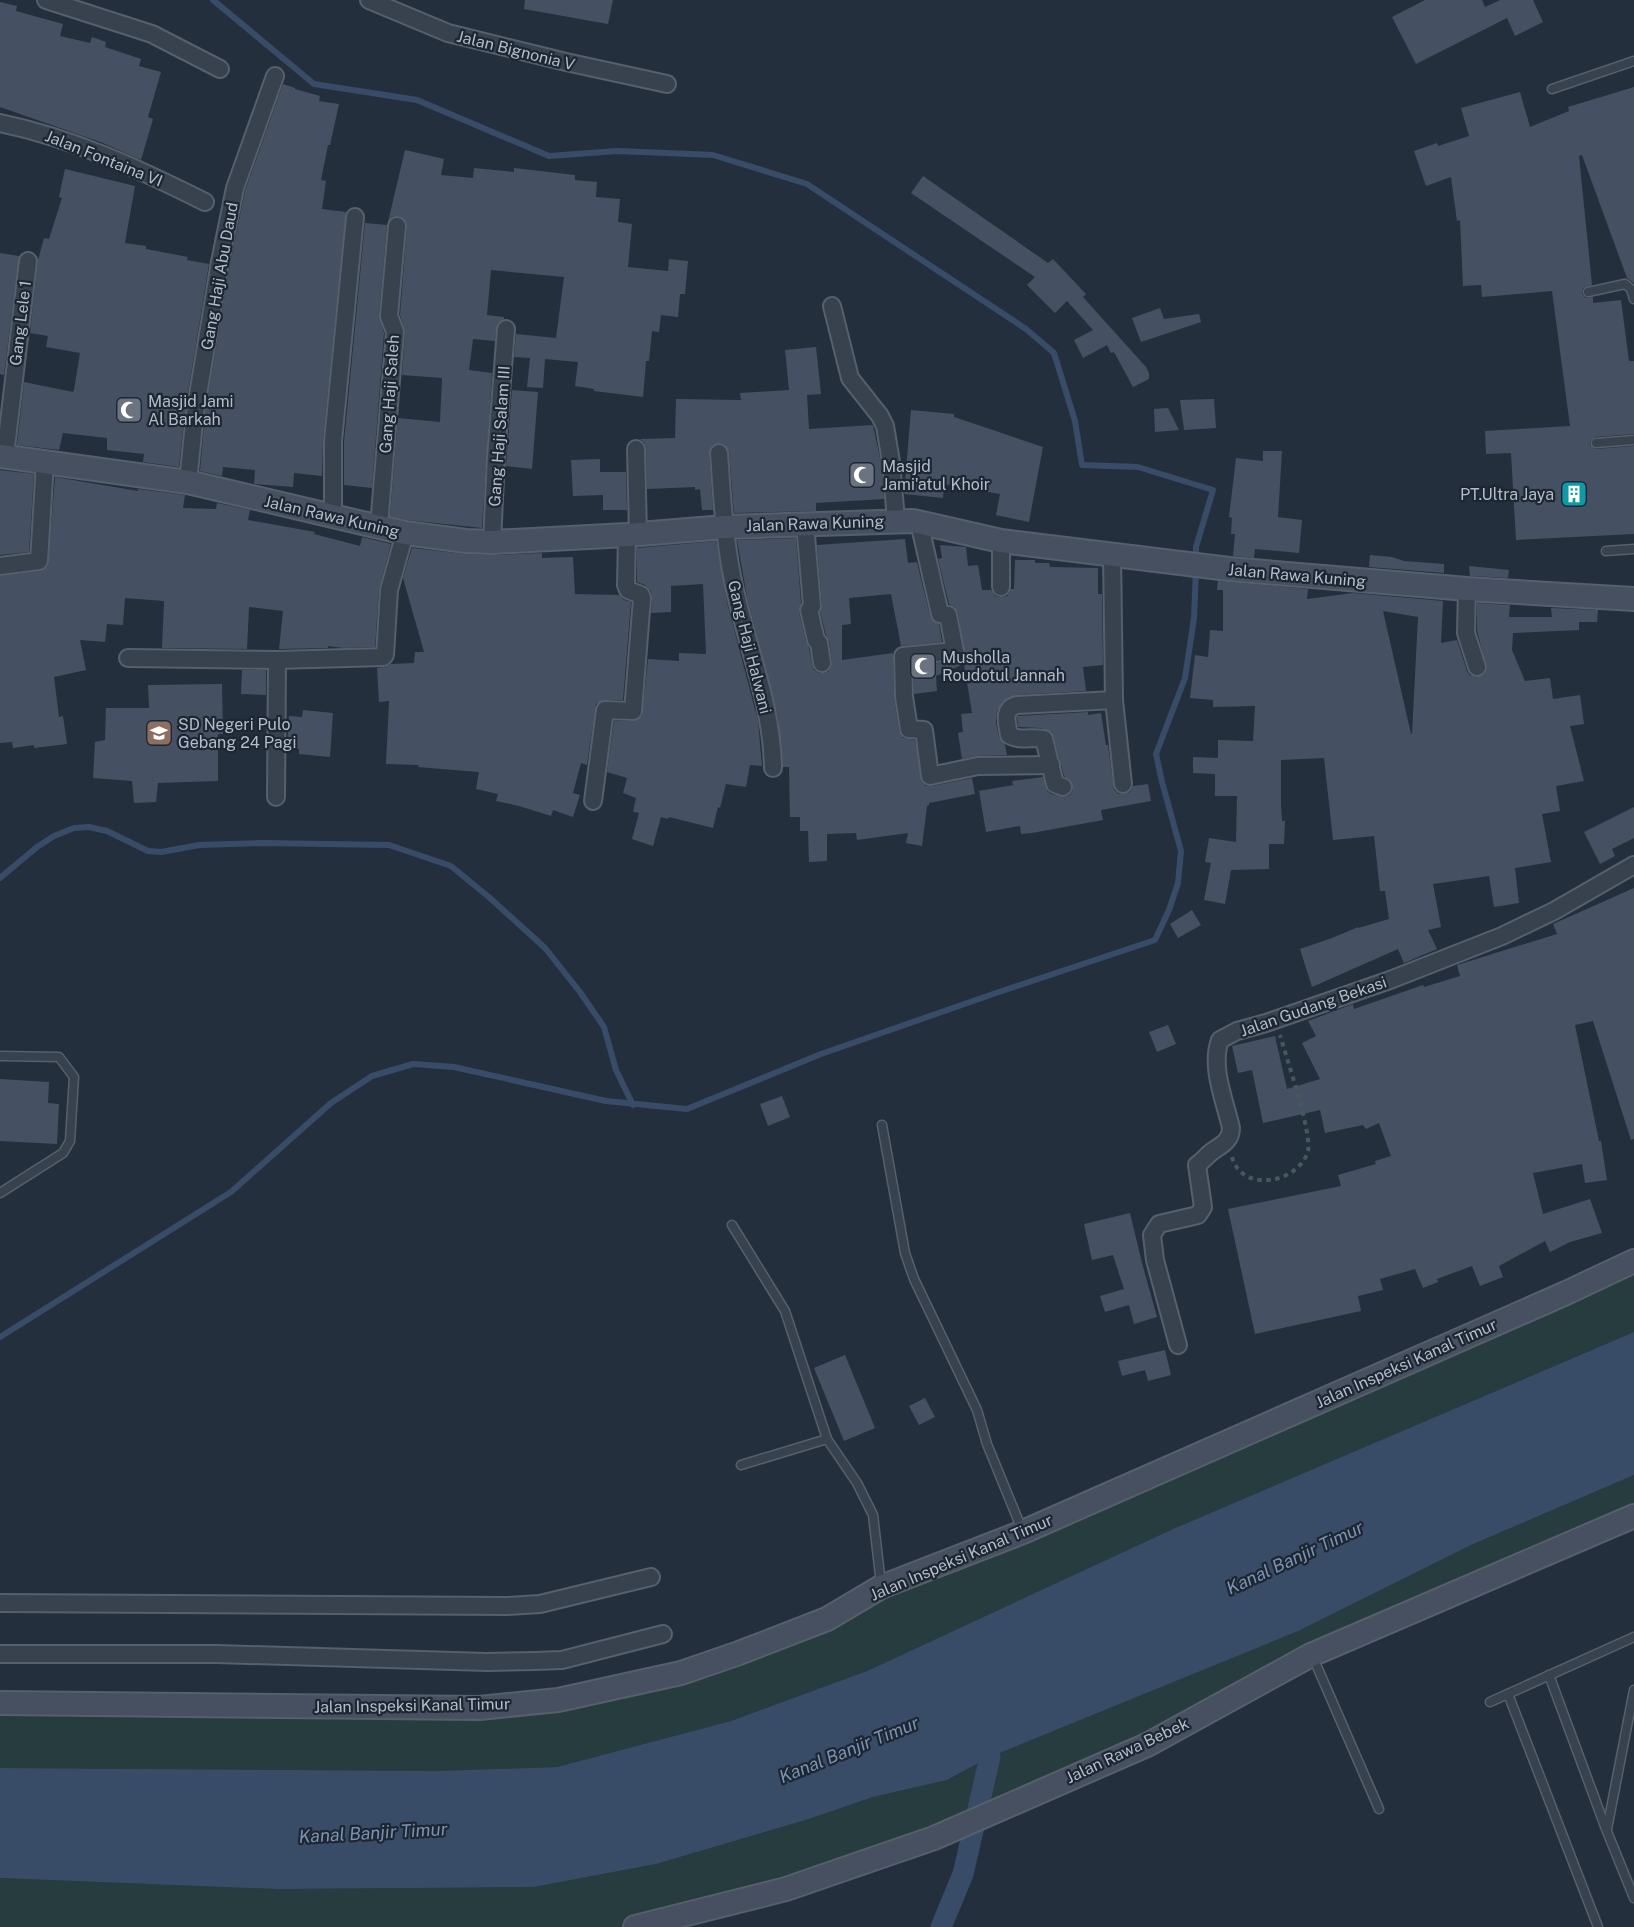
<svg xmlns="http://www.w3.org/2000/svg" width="1634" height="1927" font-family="'Public Sans',sans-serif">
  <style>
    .green { fill: #263c3f }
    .water { fill: #394c67 }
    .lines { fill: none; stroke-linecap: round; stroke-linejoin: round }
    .stream { stroke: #394c67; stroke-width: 6 }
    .canal { stroke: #394c67; stroke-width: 21 }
    .building { fill: #455162; fill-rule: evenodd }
    .lane-casing { stroke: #565f6c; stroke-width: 11 }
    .street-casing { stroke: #565f6c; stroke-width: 20 }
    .secondary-casing { stroke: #565f6c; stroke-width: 26 }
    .path { stroke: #44595c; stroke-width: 4; stroke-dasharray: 4.5 4.5; stroke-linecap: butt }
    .lane { stroke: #38414e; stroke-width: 8 }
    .street { stroke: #38414e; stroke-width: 16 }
    .secondary { stroke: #465061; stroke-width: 22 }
    .labels { text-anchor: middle; stroke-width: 4.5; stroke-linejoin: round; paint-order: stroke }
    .street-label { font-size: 16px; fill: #b4bcc9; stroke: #1d2633 }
    .poi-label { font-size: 16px; fill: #b4bcc9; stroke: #1d2633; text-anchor: start }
    .water-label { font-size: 18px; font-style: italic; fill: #7c92b1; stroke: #1d2633 }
  </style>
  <rect width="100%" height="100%" fill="#242f3e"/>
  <g class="green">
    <path d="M1634,1261V1332L1173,1529L867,1671L731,1721L557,1767L438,1771L0,1768V1703L479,1708L721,1659Z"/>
    <path d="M1634,1475V1516L934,1838L635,1927H0V1878L289,1889L534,1887L656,1864L809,1819L873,1797L948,1780L990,1757L1297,1631L1471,1545Z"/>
  </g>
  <path class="water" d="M1634,1332V1475L1471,1545L1298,1631L990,1757L947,1780L873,1797L809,1819L656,1864L534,1887L278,1889L0,1878V1768L438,1771L557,1767L731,1721L867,1671L1173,1529Z"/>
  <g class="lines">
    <g class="stream">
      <path d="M213,0L314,84L417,100L549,156L617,151L713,155L807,184L1026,329L1054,353L1075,421L1082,465L1138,467L1213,490L1196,547V559"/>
      <path d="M0,878L37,847L54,836L74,828L89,827L107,831L148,851L161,852L199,845L262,843L389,845L451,866L490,898L545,948L580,992L604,1027L616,1070L633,1105"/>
      <path d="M0,1337L231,1192L331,1103L372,1076L413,1064L454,1067L606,1101L687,1109L821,1054L996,993L1155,940L1169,910L1178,883L1181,851L1162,782L1156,754L1185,678L1194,618L1196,569"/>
    </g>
    <path class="canal" d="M941,1927L963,1874L990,1757"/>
  </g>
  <g class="building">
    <path d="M525,0H613L608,24L524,9Z"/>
    <path d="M1425,0H1482L1485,7L1500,0H1533L1543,22L1515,36L1507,18L1416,64L1392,17Z"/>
    <path d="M0,2L17,6L16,11L63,24L60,36L90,43L92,37L106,42L105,47L141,59L139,66L161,72L148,117L153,119L141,160L103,143L0,107Z"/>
    <path d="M283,84L295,88V89L320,96L319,101L339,104L330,145H328L321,180L326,181L322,209L346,212L323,440L322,476L294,473L293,487L254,484L255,470L223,467L222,476L200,471L205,414L230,264L245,191Z"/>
    <path d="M1634,87V283L1627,278L1582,155L1579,156L1592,285L1583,288L1582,294L1586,298L1593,297V303L1621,300L1629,361H1634V434L1595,437L1591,440L1590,444L1593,448L1596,449L1634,446V534L1516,540L1511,453L1486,454L1485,431L1570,426L1552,291L1482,297L1481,285L1463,286L1460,220L1457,221L1451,177L1426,186L1414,151L1437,143L1438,146L1469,136L1461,108L1520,92L1530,127L1569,111L1568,107Z"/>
    <path d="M405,150L444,159L441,175L473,178L474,168L514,172V168L575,175V180L597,182L596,197L620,199L618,222L632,224L628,267L668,271L669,259L688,261L685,294H680L678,317L661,315L659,332L652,331L649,361H646L643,397L594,391V389L575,386L578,362L545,359L543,388L527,387L530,358L514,357L516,334L556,338L564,277L491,270L487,315L504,317V319L497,324L495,341L473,339L469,370L492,373L482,528L407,520L390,516L398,418L440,422L442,378L402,375L405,332L400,315L407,226L403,218L399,216L392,217L388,222Z"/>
    <path d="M65,169L135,186L125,243L146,246V249L188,257L187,260L209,264L185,411L179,467L143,462L144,454L107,450V438L63,433L59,450L17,445L24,382L73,392L74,390L80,353L46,347L48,336L30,333L38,260L44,238L49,239L62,198L59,197Z"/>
    <path d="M923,176L1048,263L1053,259L1086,294L1083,297L1146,367L1149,373V379L1133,387L1114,352L1111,353L1107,345L1083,358L1074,340L1093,330L1067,301L1055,313L1027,285L1035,277L911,193Z"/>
    <path d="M365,223L387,225L379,315L384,333L372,488L344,485V442Z"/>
    <path d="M0,253L19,256L4,375L0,374Z"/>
    <path d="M1160,308L1164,319L1199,314L1201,322L1141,342L1132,318Z"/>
    <path d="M816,347L821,394L807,395L809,429L873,425L881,463L884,499L816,503V511L734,513L729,452L724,444L719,443L713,445L709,453L713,510H702L700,489L695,490V487L647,489L646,449L645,443L640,439L675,438L676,399L741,400L740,393L789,390L785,350Z"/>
    <path d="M512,390L538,392L532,469L506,466Z"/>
    <path d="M1214,399L1216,428L1184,430L1180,400Z"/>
    <path d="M1168,408L1179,430L1155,432L1154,409Z"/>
    <path d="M911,410L954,414V417L1043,447L1029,522L996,515L1000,494L944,484L943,498L904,494Z"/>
    <path d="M1263,451H1282L1278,517L1302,520L1299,553L1255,549L1254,558L1233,556L1235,534H1231L1232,518L1229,517L1236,458L1263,461Z"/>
    <path d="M600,459V472H626L627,510H603V495L573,496L571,460Z"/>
    <path d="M0,470L34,474L29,552L0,555Z"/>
    <path d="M55,477L138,491V489L185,495L183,508L216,509L217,503L250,510L248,520L315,532L314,534L360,546L362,537L391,544L379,589L375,647L344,648L328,646V648L279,649L283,611L249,607L247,649L162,648L164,601L125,598L123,625L107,624L105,642L80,640L86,670L54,677L59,717L63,716L67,744L34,748V745L13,748L12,742L0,743V576L40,571L48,566Z"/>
    <path d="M796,538L801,603L799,612L806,642L809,648L812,665L814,670L819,673L828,672L831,667L832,662L829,641L826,635L820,612L822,605L817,545L905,539L908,563L917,562L930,616L934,622L939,624L942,642L901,646L891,594L849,598L851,624L842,625V660L893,653L894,697L899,731L903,738L915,740L922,782L926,786H932L972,778L975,794L929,803V805L927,806L922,846L906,843L908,833L857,840L856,833L827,834V861L809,862L808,831H800V817H790L789,767H783L778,717L747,597L737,540Z"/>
    <path d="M716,541L727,602L758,721L762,766L750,765L746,787L726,784L720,808L718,807L713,828L669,817L668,819L661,817L653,846L632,839L639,813L633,812L636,798L623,793L627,778L607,772L614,721H633L642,716L648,659L679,661V653L706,654L703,584L671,586V612L651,613L652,599L651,591L645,585L637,582V548Z"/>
    <path d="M940,545L966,547L968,566L978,565L982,590H991L995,596L1000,597L1007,596L1011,589H1014L1015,560H1035V563H1049L1050,567L1098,568V594H1102L1103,665L1083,667L1086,691L1016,695L1002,702L997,711L996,722L999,737L1005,745L1007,755L978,756L962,759L958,733L963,732L961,714L972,713L964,664L936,676L937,691L914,694V666L956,661L962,659L965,654L958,613L955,607L949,604L938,559L942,558Z"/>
    <path d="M412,548L465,554L493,555L542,553V558L573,557L575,594L619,595L624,600L631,602L623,700H605L596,704L587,765L581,763L573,793L580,795L573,817L553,810L551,816L519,806L496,801L498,794L476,789L479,772L418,767L419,765L386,764L389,701L379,702L377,668L384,667L391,664L414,663L415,652H424L403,578Z"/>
    <path d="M1370,555L1392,557L1404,561L1444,564V573L1369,567Z"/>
    <path d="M1469,566L1509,570L1508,578L1470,576Z"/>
    <path d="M1218,581L1308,589L1307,599L1353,593L1443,601L1441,643L1457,640L1467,671L1470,675L1475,677L1484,674L1487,669L1477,631V603L1510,605L1509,617H1552L1551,608L1598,610L1597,622H1579V630L1513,633L1512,650L1525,681L1550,678L1553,699L1580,695L1584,724L1570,726L1584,781L1556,786L1560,811L1542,814L1551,862L1515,868L1519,903L1494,907L1489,876L1433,884L1441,927L1428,930L1437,949L1404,963L1398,949L1312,987L1300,949L1332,938L1358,927V928L1389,919L1385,891H1380L1374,836L1333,840L1324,758L1281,760V804L1282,821H1285L1284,844H1269V869L1231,870L1225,904L1204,900L1211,863L1205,862L1209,838L1236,842L1237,796H1215V774L1193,773V757L1218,758V740L1253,741L1255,706L1213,707V700L1190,698L1195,655L1208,657L1210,630L1223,631V590H1217ZM1383,611L1418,617L1412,734H1411Z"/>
    <path d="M242,670H266V695L241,694Z"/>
    <path d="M222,684L223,734H218V781L158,783L156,802L134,803L132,781L93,778L95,742L105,740L106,708H149L148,685Z"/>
    <path d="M303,710L333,713L330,757L299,754V749L287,748L289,716L302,717Z"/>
    <path d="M1088,712V715L1101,713L1106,745H1108L1114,790L1119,794H1125L1130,792L1133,786L1148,784L1151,801L1101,810L1103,820L1032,833L1021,834L1020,826L986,832L979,791L1013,785L1012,781L1043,777L1047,791L1051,794L1065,797L1070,795L1073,790L1071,781L1064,776L1052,732L1041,728L1018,727L1017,716Z"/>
    <path d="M1634,807V838L1612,849L1615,856L1600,864L1584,832Z"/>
    <path d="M1634,888V1139L1631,1140L1593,1021L1575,1025L1599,1141H1601L1607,1180L1585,1183L1582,1164L1533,1173L1543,1214L1590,1199L1602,1233L1570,1242L1550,1252L1545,1241L1499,1266L1503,1277L1480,1286L1472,1266L1437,1279L1438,1282L1423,1288L1415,1269L1380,1279L1383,1290L1358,1296L1361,1311L1255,1334L1228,1209L1341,1186L1338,1175L1376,1164L1375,1161L1391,1156L1379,1123L1366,1129L1363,1125L1325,1133L1320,1110L1263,1123L1252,1070L1238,1073L1232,1046L1275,1036L1287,1089L1320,1079L1302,1043L1316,1036L1308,1021L1353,1004L1354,1009L1423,985L1424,987L1460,976L1457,965L1557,934L1553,924Z"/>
    <path d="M1192,910L1201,925L1178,938L1170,924Z"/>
    <path d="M1168,1025L1176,1044L1157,1052L1149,1032Z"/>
    <path d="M0,1079L49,1082L48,1103L59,1104L57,1144L0,1141Z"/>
    <path d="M782,1096L790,1117L768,1126L760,1104Z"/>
    <path d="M1130,1213L1142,1263L1157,1317L1134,1324L1129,1305L1105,1312L1100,1296L1124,1289L1113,1255L1092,1260L1084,1224Z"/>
    <path d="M1165,1350L1171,1375L1148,1381L1145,1370L1122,1376L1118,1361Z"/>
    <path d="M845,1355L875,1428L844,1441L814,1368Z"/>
    <path d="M925,1398L935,1417L919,1425L909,1406Z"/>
  </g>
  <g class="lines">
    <defs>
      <g id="lane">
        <path d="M1552,89L1634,61"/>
        <path d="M1588,292L1625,284L1631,289L1634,299"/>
        <path d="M1596,443L1634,440"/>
        <path d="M1606,551L1634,549"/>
        <path d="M0,1056L59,1057L74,1077L70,1141L63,1153L0,1193"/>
        <path d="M882,1125L905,1253L914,1279L977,1410L987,1444L1023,1532"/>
        <path d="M732,1225L785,1311L827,1439L857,1483L873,1515L881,1584"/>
        <path d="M741,1465L827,1439"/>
        <path d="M1312,1655L1379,1809"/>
        <path d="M1549,1675L1606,1829L1634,1898"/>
        <path d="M1508,1694L1598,1927"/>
        <path d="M1490,1702L1634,1637"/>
        <path d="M1607,1829L1634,1690"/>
      </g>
      <g id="street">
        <path d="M46,0L152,34L220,69"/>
        <path d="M369,0L448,33L566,62L667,84"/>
        <path d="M0,123C73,138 139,169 205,202"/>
        <path d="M832,306L850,378L880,416L885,426L891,462L896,520"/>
        <path d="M636,449L638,534"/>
        <path d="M719,453C722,494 724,535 732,576C744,640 772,701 773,768"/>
        <path d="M5,456L28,261"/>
        <path d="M188,482L195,413L220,262L235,188L275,76"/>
        <path d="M333,516V441L355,217"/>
        <path d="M919,522L940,614L948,615L955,651L903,656L904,697L909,729L924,730L930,776L978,766L1051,765"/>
        <path d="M805,524L812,606L809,610L816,640L819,643L822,663"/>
        <path d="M379,526L395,332L389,316L397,226"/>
        <path d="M1001,541V587"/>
        <path d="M492,542L496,457L506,329"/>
        <path d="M1112,554L1114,700L1123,784"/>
        <path d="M0,566L39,561L45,462"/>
        <path d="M1467,589L1466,633L1477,667"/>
        <path d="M128,658L277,660L383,657L385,655L389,590L405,533"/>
        <path d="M1063,787L1055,784L1044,739C1030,736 1023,742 1009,735C1007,722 1002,709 1017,705L1114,700"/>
        <path d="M276,797L277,660"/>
        <path d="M593,801L605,710L633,711L642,598L641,595L628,590L626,585L627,535"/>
        <path d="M1178,1345L1155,1260L1152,1235L1159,1224L1198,1215L1203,1207L1197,1165C1201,1162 1205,1158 1209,1154C1218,1146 1231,1143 1231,1128C1225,1101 1210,1067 1220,1040L1237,1031L1266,1023L1390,980L1502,936L1554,911L1634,865"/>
        <path d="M0,1603L507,1606L540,1604L651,1577"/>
        <path d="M0,1654H217L487,1662L535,1661L562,1660L663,1634"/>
      </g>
      <g id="secondary">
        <path d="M0,456L188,482L405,533L466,541L492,542L627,535L725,527L913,521L1001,541L1229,569L1467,589L1634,599"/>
        <path d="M0,1703L479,1708L558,1700L681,1673L739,1653L827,1619L881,1587L1023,1532L1566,1293L1634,1261"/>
        <path d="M635,1927L786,1889L934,1838L1147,1745L1311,1655L1634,1516"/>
      </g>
    </defs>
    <use href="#lane" class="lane-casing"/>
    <use href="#street" class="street-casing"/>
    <use href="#secondary" class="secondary-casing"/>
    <path class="path" d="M1232,1157C1242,1194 1299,1183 1308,1151C1312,1132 1286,1057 1280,1035"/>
    <use href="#lane" class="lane"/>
    <use href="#street" class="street"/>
    <use href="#secondary" class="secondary"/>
  </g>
  <defs>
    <symbol id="mosque-square" viewBox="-11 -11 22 22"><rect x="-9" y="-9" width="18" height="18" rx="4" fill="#6b7280" stroke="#1d2633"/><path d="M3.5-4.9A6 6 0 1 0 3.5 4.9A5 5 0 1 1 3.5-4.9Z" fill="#fff"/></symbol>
    <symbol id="building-square" viewBox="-11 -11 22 22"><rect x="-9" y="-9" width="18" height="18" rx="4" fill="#0f9aa8" stroke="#1d2633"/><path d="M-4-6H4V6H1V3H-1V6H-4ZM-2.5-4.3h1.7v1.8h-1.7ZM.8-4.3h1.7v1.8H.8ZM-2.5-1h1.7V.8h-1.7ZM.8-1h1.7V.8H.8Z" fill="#fff"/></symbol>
    <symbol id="school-square" viewBox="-11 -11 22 22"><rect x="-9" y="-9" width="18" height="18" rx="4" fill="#8d6e63" stroke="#1d2633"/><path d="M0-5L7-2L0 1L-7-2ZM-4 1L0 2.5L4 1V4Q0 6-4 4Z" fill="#fff"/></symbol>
  </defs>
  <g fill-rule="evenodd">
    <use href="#mosque-square" x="114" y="395" width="30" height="30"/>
    <use href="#mosque-square" x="847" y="460" width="30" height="30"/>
    <use href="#building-square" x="1559" y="479" width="30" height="30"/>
    <use href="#mosque-square" x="908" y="651" width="30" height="30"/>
    <use href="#school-square" x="144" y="718" width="30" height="30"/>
  </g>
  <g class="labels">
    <g class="street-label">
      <text transform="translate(516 50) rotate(14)" y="6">Jalan Bignonia V</text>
      <text transform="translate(104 158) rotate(22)" y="6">Jalan Fontaina VI</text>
      <text transform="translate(219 276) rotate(-80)" y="6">Gang Haji Abu Daud</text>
      <text transform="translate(20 323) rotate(-83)" y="6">Gang Lele 1</text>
      <text transform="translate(389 394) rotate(-86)" y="6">Gang Haji Saleh</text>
      <text transform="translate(499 436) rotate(-86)" y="6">Gang Haji Salam III</text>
      <text transform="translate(332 516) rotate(13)" y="6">Jalan Rawa Kuning</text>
      <text transform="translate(815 523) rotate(-2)" y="6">Jalan Rawa Kuning</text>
      <text transform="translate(1297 575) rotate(5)" y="6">Jalan Rawa Kuning</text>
      <text transform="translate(750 647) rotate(76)" y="6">Gang Haji Halwani</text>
      <text transform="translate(1313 1006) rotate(-19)" y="6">Jalan Gudang Bekasi</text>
      <text transform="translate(1406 1363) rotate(-24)" y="6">Jalan Inspeksi Kanal Timur</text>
      <text transform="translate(961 1557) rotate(-23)" y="6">Jalan Inspeksi Kanal Timur</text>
      <text transform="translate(412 1705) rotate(-1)" y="6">Jalan Inspeksi Kanal Timur</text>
      <text transform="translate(1127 1750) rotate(-25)" y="6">Jalan Rawa Bebek</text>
    </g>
    <g class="poi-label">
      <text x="148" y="407">Masjid Jami<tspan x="148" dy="18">Al Barkah</tspan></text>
      <text x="882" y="472">Masjid<tspan x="882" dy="18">Jami'atul Khoir</tspan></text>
      <text x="1554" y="500" text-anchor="end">PT.Ultra Jaya</text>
      <text x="942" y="663">Musholla<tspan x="942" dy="18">Roudotul Jannah</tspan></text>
      <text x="178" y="730">SD Negeri Pulo<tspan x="178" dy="18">Gebang 24 Pagi</tspan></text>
    </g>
    <g class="water-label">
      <text transform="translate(1295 1558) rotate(-25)" y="6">Kanal Banjir Timur</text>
      <text transform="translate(849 1750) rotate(-22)" y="6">Kanal Banjir Timur</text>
      <text transform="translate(373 1833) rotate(-3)" y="6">Kanal Banjir Timur</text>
    </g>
  </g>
</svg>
